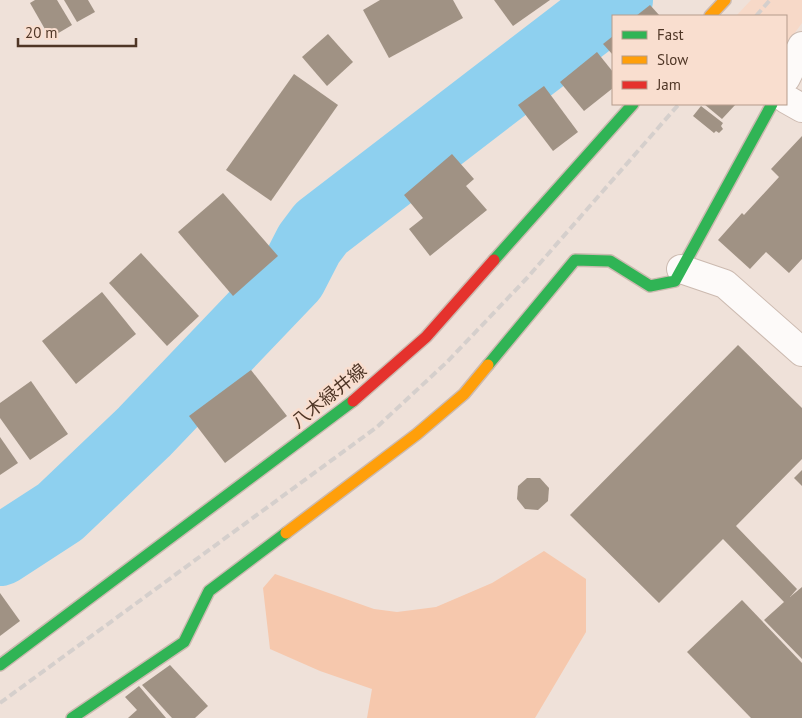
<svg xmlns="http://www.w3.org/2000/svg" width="802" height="718" font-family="'PT Sans','Noto Sans JP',sans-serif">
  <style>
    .built { fill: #f7d9c8 }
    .green { fill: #f6c8ad }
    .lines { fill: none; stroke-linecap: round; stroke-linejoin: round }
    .river { stroke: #8ed0ef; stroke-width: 70 }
    .building { fill: #a09284 }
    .street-casing { stroke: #ccbab0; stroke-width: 30 }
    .fast-casing { stroke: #ccbab0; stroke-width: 14 }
    .slow-casing { stroke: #ccbab0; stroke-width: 14 }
    .jam-casing { stroke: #ccbab0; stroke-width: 14 }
    .street { stroke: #fdfaf9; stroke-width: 28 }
    .fast { stroke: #30b455; stroke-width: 11 }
    .slow { stroke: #ff9f0a; stroke-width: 11 }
    .jam { stroke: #e5322d; stroke-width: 11 }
    .rail { stroke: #d5cfcc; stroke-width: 4; stroke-dasharray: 8 4; stroke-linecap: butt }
    .labels { text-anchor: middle; stroke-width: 5; stroke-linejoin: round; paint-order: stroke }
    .street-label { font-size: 18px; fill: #4f3626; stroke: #f9decf }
  </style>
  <rect width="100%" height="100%" fill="#efe1d9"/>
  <path class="built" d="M751,0H802V23L786,45V16H736Z"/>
  <path class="green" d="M544,551L586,579V632L535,718H367L372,689L320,671L270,649L263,588L275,574L374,609L397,612L436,607L492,583Z"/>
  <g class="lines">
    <path class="river" d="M0,551L60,512L144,432L292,277L309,244L321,228L618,0"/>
  </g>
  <g class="building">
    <path d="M35,0H57L72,25L50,38L30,3Z"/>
    <path d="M64,0H88L95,12L77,22Z"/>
    <path d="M380,0H453L463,18L389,58L363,10Z"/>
    <path d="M494,0H550L513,26Z"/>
    <path d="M650,5L660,16H636Z"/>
    <path d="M328,34L353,62L327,86L302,57Z"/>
    <path d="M613,36V55L603,44Z"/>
    <path d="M597,52L613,72V88L584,111L560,82Z"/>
    <path d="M294,74L338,105L271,201L226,170Z"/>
    <path d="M544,86L578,132L553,151L518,105Z"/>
    <path d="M704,104H736L722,119Z"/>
    <path d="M701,106L723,123L721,126L723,129L719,133L716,131L714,133L693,116Z"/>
    <path d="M802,136V259L789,273L766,252L750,269L718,240L742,213L744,215L779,177L771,169Z"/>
    <path d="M452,154L474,179L466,186L487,210L430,256L409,229L423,218L404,195Z"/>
    <path d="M223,193L278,256L233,296L178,232Z"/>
    <path d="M141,253L199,316L167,346L109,283Z"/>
    <path d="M102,292L136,334L76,384L42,341Z"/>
    <path d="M738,345L802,408V459L736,526L797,589L790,597L802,587V659L764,620L784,602L723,539L659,603L570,515Z"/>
    <path d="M251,370L287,416L225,463L189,416Z"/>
    <path d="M31,381L68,434L30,460L0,418V403Z"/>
    <path d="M0,437L18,463L0,475Z"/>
    <path d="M802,470V486L794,478Z"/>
    <path d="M527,478H540L549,488L548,501L538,510L525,509L517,499L518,486Z"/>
    <path d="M0,593L20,621L0,636Z"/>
    <path d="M742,600L802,663V718H751L687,652Z"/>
    <path d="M170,665L208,706L195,718H172L142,685Z"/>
    <path d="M139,686L166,718H128L137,710L125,697Z"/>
  </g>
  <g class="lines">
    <defs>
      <g id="street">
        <path d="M786,78L802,46"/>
        <path d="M786,99L802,108"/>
        <path d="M681,269L725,284L802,352"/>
      </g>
      <g id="fast">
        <path d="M494,260L633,104"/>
        <path d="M488,365L575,260L610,261L650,286L675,281L772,104"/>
        <path d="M0,665L353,401"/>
        <path d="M72,718L184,642L209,591L286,533"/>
      </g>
      <g id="slow">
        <path d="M710,16L725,0"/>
        <path d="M286,533L417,434L464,394L488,365"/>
      </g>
      <path id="jam" d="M353,401L426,337L494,260"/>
    </defs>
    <use href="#street" class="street-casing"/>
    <use href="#fast" class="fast-casing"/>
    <use href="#slow" class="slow-casing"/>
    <use href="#jam" class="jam-casing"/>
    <use href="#street" class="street"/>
    <use href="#fast" class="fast"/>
    <use href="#slow" class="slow"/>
    <use href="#jam" class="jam"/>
    <g class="rail">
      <path d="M756,16L770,0"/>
      <path d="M0,703L377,427L447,362L527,278L679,104"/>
    </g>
  </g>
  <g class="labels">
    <g class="street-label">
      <text transform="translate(329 396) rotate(-39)" y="6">八木緑井線</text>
    </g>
  </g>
  <rect x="612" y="15" width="175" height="90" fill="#f9decf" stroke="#b59b8b"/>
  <rect x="622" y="31" width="25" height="8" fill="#30b455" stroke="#b59b8b"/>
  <text x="657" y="40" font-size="15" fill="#4f3626">Fast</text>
  <rect x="622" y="56" width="25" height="8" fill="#ff9f0a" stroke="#b59b8b"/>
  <text x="657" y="65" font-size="15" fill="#4f3626">Slow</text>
  <rect x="622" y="81" width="25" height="8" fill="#e5322d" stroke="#b59b8b"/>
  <text x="657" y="90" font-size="15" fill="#4f3626">Jam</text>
  <path d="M18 38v8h118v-8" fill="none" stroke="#4f3626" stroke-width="2.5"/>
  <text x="25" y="38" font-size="15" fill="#4f3626" stroke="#f9decf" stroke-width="4" paint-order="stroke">20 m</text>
</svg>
